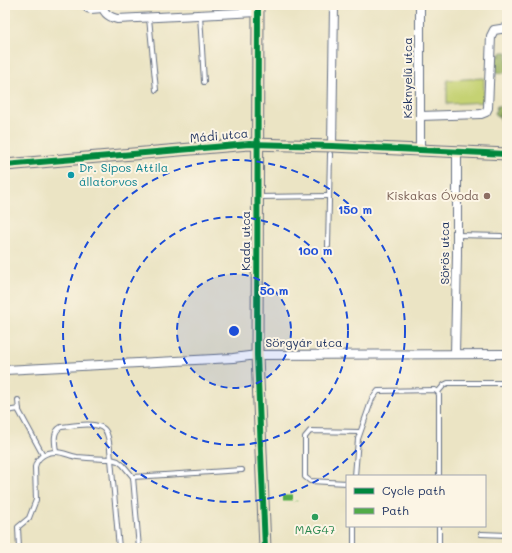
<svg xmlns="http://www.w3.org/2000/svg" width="512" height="553" font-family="Mali,sans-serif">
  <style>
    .green { fill: #c5d273; stroke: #708068 }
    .forest { fill: url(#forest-firs); stroke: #5c7262 }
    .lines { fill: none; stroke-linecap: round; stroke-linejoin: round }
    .lane-casing { stroke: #646e82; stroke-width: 6 }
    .street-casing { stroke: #646e82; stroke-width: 10 }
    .secondary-casing { stroke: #646e82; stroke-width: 13 }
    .lane { stroke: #fff; stroke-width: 4 }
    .street { stroke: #fff; stroke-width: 8 }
    .secondary { stroke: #f7e8c3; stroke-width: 11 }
    .quiet { stroke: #52ab49; stroke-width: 5; stroke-dasharray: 10 5; stroke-linecap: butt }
    .cycleway-casing { stroke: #fcf5e5; stroke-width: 8 }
    .cycleway { stroke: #00873e; stroke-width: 6 }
    .ring { fill: none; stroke: #1d4ed8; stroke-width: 2; stroke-dasharray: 7 5 }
    .culture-dot { fill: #0f9aa8; stroke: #fcf5e5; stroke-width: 1.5 }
    .education-dot { fill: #8d6e63; stroke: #fcf5e5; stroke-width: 1.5 }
    .leisure-dot { fill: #2e9e5b; stroke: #fcf5e5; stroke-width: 1.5 }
    .labels { text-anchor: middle; stroke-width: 4; stroke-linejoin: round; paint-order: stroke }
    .street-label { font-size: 12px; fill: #1b2f5e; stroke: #fcf5e5 }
    .culture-label { font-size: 12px; fill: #0d838f; stroke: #fcf5e5; text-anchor: start }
    .education-label { font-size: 12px; fill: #785e54; stroke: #fcf5e5; text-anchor: end }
    .leisure-label { font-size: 12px; fill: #27864d; stroke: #fcf5e5 }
    .centre { fill: #1d4ed8; stroke: #fcf5e5; stroke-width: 2 }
    .ring-label { font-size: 12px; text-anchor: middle; font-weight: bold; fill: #1d4ed8; stroke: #fcf5e5; stroke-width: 4; stroke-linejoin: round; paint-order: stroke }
  </style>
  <defs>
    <pattern id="forest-firs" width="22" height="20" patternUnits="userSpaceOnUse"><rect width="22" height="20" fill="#9cb465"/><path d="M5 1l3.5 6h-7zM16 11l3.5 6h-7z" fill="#7e9356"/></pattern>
  </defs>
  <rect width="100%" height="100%" fill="#fcf5e5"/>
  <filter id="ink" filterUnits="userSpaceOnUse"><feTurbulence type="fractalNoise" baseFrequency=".025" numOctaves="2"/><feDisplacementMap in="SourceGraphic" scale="8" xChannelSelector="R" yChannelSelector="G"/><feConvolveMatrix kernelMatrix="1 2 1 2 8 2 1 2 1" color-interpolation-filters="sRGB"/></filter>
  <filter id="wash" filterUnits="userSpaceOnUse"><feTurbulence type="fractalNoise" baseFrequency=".012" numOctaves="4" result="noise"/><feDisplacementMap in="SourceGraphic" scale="16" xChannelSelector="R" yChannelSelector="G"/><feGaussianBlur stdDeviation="0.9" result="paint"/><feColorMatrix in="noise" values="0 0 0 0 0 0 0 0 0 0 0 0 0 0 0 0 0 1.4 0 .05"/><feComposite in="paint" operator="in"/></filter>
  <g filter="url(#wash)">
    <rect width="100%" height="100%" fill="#ebe4c4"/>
    <path class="green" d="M484,78V102L447,104V80Z"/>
    <g class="forest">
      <path d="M502,52H507V71L501,74L494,71L492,61Z"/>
      <path d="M497,106H507V123H503L495,113Z"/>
    </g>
  </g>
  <g filter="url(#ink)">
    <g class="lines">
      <defs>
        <g id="lane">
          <path d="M84,5L87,10L91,11L103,10"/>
          <path d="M200,15L204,82"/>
          <path d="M149,18L156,90"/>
          <path d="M258,197L329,196"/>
          <path d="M457,235L501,236"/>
          <path d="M328,246L330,154"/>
          <path d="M438,392L444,385L448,383H507"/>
          <path d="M18,400L19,411L43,455"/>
          <path d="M6,411L19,409"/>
          <path d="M56,452C55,443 52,432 61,427C73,426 103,419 107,434C110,442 110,451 111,459L118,461L123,465L133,477L139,548"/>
          <path d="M355,476L358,439L372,399L378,391L435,390L438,392L439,395V476"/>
          <path d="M133,477L242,470"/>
          <path d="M347,483L310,481L305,477V437L310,431L360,432"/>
          <path d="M354,526V548"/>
          <path d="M481,534L507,535"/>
          <path d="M19,548L18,527L29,518L36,500L35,467C37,457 46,452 56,452C63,452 70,456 77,457C88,458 100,459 111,459L119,548"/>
          <path d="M439,548V526"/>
        </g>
        <g id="street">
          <path d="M103,5C103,14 110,17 117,19L258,12"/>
          <path d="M420,116L481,114L486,112L488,108L491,36L494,30L507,28"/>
          <path d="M332,146L334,5"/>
          <path d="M420,150V5"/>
          <path d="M455,354L457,255V152"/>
          <path d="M5,370L233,358L257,355L507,354"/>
        </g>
        <g id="secondary">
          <path d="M258,5L257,355L265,548"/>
          <path d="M5,165L249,144L332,146L507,154"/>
        </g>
      </defs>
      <use href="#lane" class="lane-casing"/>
      <use href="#street" class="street-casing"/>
      <use href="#secondary" class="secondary-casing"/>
      <use href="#lane" class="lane"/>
      <use href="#street" class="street"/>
      <use href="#secondary" class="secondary"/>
      <path class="quiet" d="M283,497H294L295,501"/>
      <defs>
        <g id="cycleway">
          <path d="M258,5L257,355L265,548"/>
          <path d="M5,165L249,144L332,146L507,154"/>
        </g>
      </defs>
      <use href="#cycleway" class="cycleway-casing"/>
      <use href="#cycleway" class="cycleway"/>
    </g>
  </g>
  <circle cx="234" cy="331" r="57" fill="#1d4ed8" fill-opacity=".12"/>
  <g class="ring">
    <circle cx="234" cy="331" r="57"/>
    <circle cx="234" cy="331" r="114"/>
    <circle cx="234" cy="331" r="171"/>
  </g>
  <circle class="culture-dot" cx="71" cy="175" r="4"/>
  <circle class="education-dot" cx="487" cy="196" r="4"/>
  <circle class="leisure-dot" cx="315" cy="517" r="4"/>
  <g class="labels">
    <g class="street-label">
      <text transform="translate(408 78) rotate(-90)" y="4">Kéknyelű utca</text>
      <text transform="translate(219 136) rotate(-5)" y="4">Mádi utca</text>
      <text transform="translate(246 241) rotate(-90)" y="4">Kada utca</text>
      <text transform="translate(445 253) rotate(-90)" y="4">Sörös utca</text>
      <text x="304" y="347">Sörgyár utca</text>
    </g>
    <g class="culture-label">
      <text x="79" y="172">Dr. Sipos Attila<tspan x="79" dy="14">állatorvos</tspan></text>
    </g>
    <g class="education-label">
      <text x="479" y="200">Kiskakas Óvoda</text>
    </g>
    <g class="leisure-label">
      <text x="315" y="534">MAG47</text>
    </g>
  </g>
  <circle cx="234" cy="331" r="6" class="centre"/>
  <g class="ring-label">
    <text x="355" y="214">150 m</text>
    <text x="315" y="255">100 m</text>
    <text x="274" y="295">50 m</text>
  </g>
  <rect width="512" height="553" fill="none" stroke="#fcf5e5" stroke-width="20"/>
  <rect x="346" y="475" width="140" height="52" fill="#fcf5e5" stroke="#a2a6af"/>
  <rect x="354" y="488" width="20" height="6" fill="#00873e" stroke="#a2a6af"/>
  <text x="382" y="495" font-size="12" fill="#1b2f5e">Cycle path</text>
  <rect x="354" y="508" width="20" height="6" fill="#52ab49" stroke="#a2a6af"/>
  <text x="382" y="515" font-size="12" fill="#1b2f5e">Path</text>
</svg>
